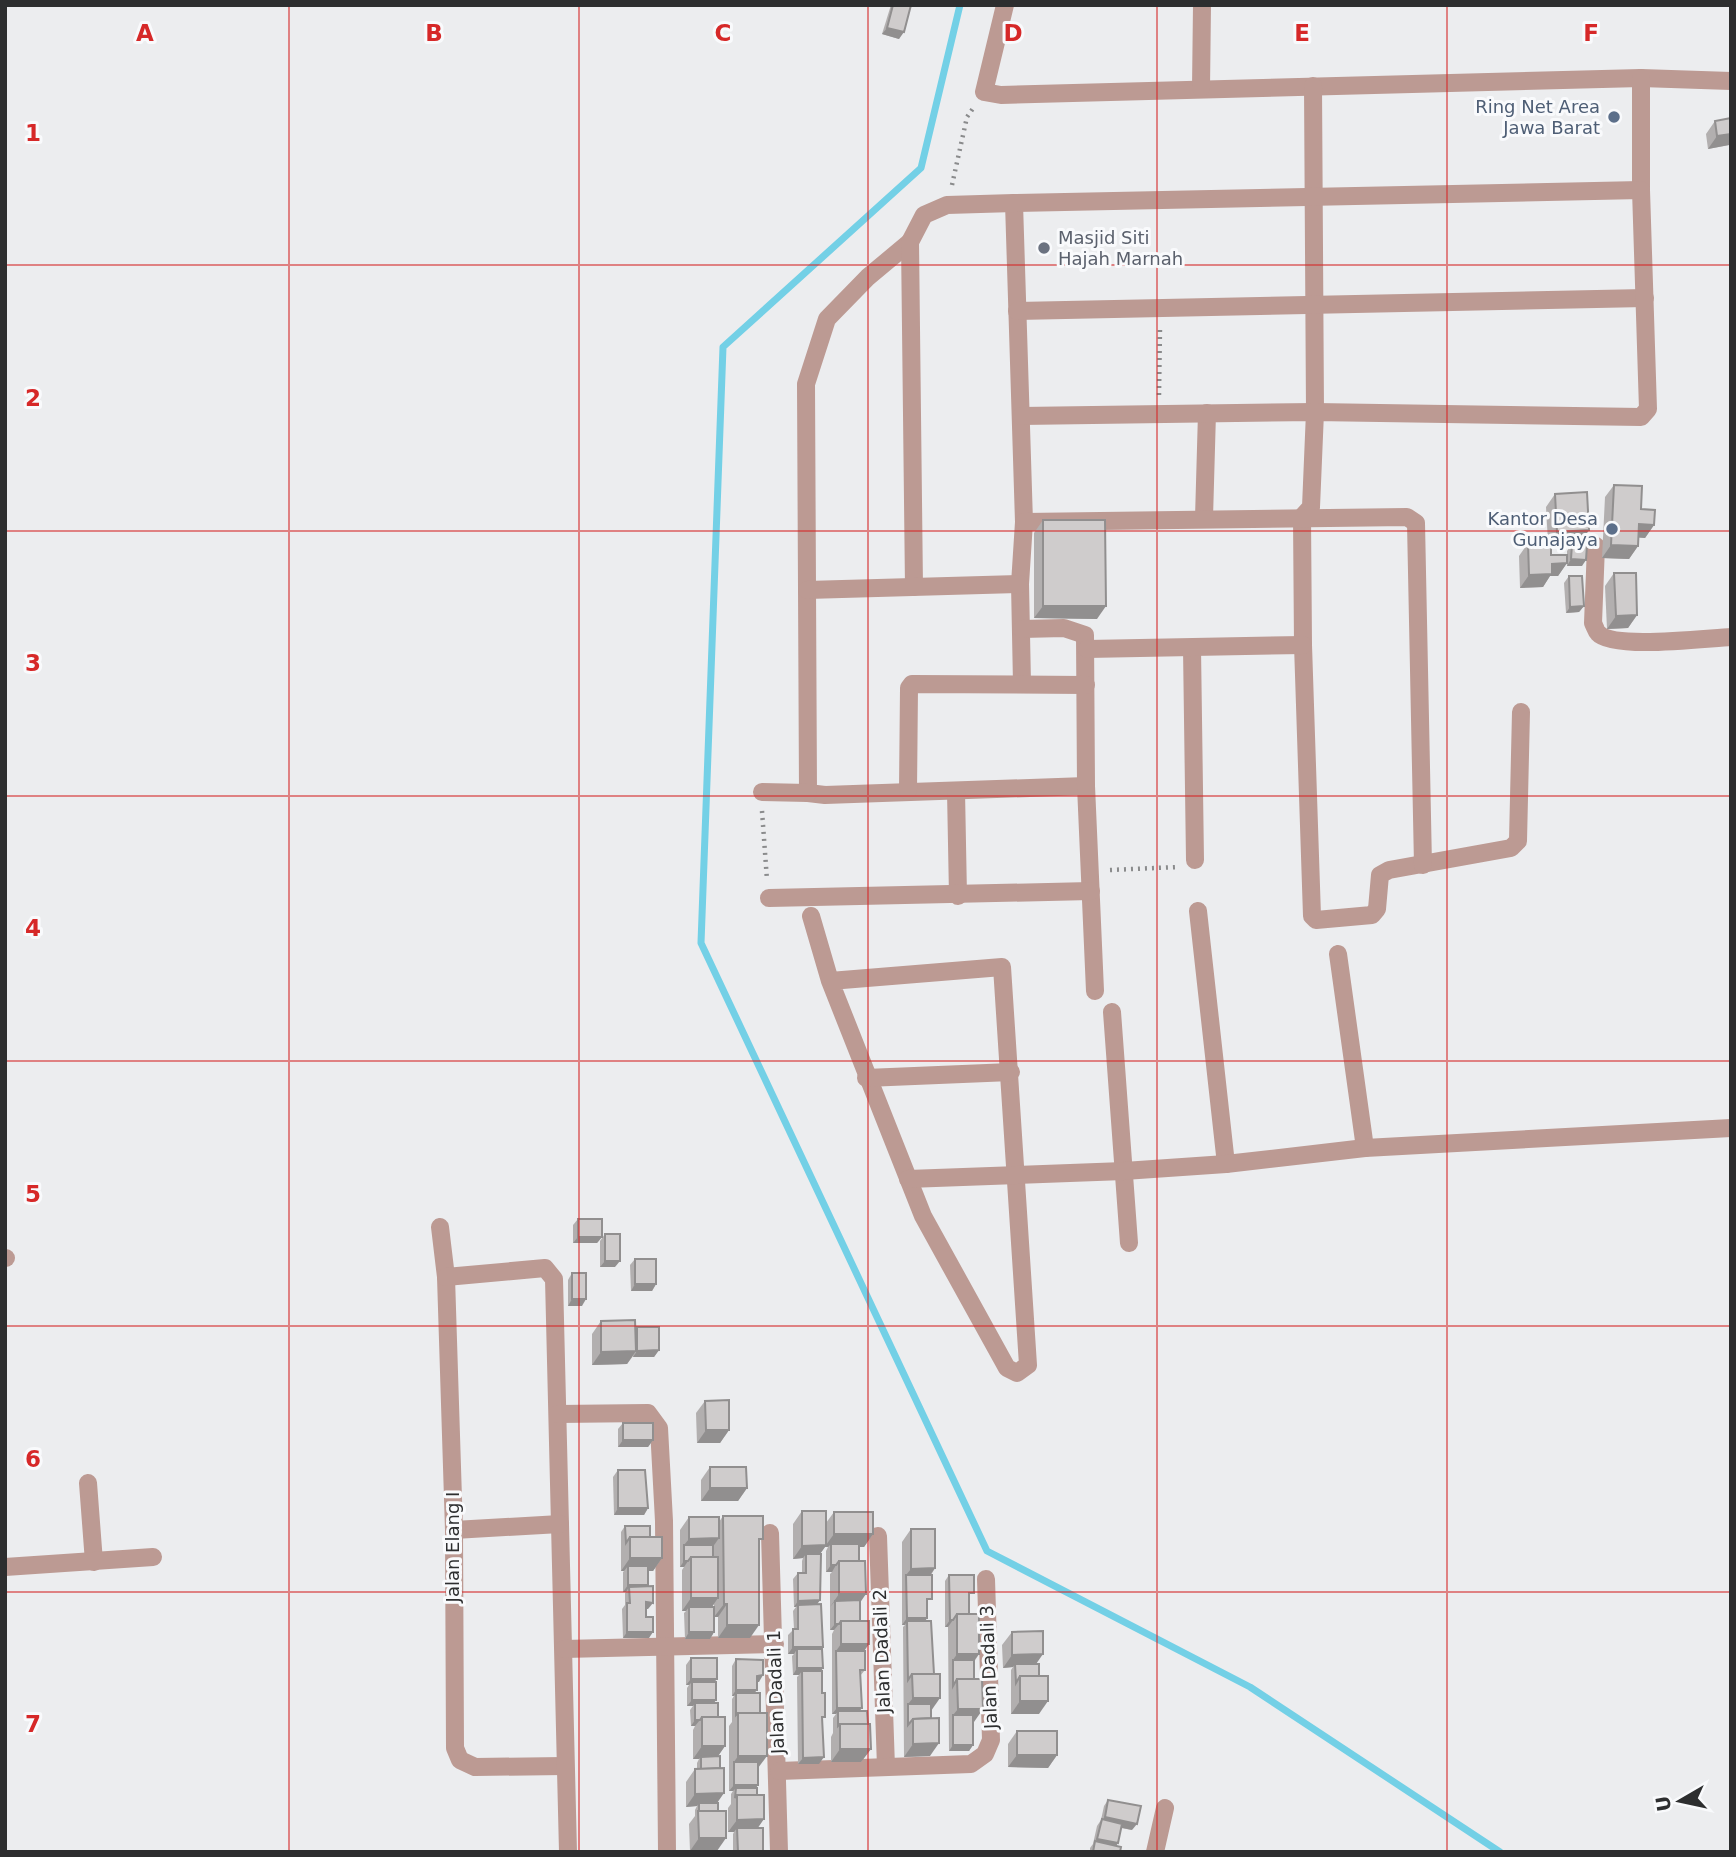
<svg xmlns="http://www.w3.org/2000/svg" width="1736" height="1857" font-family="'DejaVu Sans',sans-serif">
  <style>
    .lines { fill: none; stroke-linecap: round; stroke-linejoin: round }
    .stream { stroke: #73d0e6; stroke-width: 7 }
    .path { stroke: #8a8b8c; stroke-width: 4.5; stroke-dasharray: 2 5; stroke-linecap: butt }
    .minor { stroke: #bc9a93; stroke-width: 18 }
    .wall { fill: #b2afaf }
    .shaded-wall { fill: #918f8f }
    .building { fill: #cfcccc; stroke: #918f8f; stroke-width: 2 }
    .grid { fill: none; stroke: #d62828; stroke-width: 2; stroke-opacity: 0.55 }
    .service-dot { fill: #5c6f8a; stroke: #f9fafc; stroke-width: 2.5 }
    .worship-dot { fill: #6b7280; stroke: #f9fafc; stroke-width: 2.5 }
    .labels { text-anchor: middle; stroke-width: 6; stroke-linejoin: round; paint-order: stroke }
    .service-label { font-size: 18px; fill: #4e5e75; stroke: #f9fafc; text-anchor: end }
    .worship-label { font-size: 18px; fill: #5b616d; stroke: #f9fafc; text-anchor: start }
    .street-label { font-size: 18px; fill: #2d2e2f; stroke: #f9fafc }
    .grid-label { font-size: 23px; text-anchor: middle; font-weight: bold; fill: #d62828; stroke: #f9fafc; stroke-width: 6; stroke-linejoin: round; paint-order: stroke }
  </style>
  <rect width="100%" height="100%" fill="#ecedef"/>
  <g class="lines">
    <path class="stream" d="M960,5L921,168L723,347L701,943L987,1551L1250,1687L1500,1852"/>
    <g class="path">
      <path d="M952,185L967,117L974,107"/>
      <path d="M1159,395L1160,327"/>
      <path d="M762,811L767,880"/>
      <path d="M1110,870L1178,867"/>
    </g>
    <g class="minor">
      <path d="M1005,5L984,92L1001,95L1641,78L1731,81"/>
      <path d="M1313,86L1315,412L1311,507L1302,517L1303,645L1312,916L1316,920L1372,915L1377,909L1380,875L1389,870L1511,848L1518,841L1521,712"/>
      <path d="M1201,88L1202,5"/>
      <path d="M1641,190V78"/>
      <path d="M1014,203L1024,522L1020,584L1022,684"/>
      <path d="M910,242L868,277L827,319L806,384L808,793L825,795L1086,786"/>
      <path d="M1017,311L1645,298"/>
      <path d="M1204,518L1207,413"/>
      <path d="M1024,522L1407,517L1416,523L1423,865"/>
      <path d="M1596,546L1593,623C1595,627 1596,631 1598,633C1613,650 1707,638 1731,637"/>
      <path d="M914,587L910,242L924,215L947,205L1014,203L1641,190L1648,409L1641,417L1315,412L1021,416"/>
      <path d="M807,590L1020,584"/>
      <path d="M1022,629L1064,628L1085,635L1086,786L1095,991"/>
      <path d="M1192,648L1195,860"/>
      <path d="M1087,649L1303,645"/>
      <path d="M908,791L909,688L912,684L1086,685"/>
      <path d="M956,791L958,896"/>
      <path d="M762,792L808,793"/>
      <path d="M769,898L1091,891"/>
      <path d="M1198,911L1226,1164"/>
      <path d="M811,916L830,981L923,1216L1007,1368L1017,1373L1028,1365L1002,967L830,981"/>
      <path d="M1338,954L1365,1148"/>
      <path d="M1112,1012L1129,1243"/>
      <path d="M866,1078L1011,1072"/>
      <path d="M908,1179L1124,1171L1226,1164L1365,1148L1731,1128"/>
      <path d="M440,1227L446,1277L454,1530L455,1748L460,1760L475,1767L564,1766"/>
      <path d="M5,1258H6"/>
      <path d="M446,1277L545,1268L554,1279L568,1852"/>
      <path d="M558,1414L648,1413L659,1428L664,1521L667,1852"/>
      <path d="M88,1483L94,1562"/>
      <path d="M454,1530L560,1524"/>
      <path d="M770,1533L779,1852"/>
      <path d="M878,1536L886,1767"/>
      <path d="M5,1567L153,1557"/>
      <path d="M564,1649L775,1644"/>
      <path d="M779,1771L971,1764L985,1754L991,1740L986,1579"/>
      <path d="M1155,1852L1165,1808"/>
    </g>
  </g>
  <g class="wall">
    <path d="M891,5H911L899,39L882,34Z"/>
    <path d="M1731,118V154L1729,145L1708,149L1706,134L1715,121Z"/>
    <path d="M1731,158V194L1729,161Z"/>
    <path d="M1614,485L1641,509L1654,525L1645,538L1638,537V546L1629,559L1602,558L1605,497Z"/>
    <path d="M1555,494L1589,530L1580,543L1551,545V555L1567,563L1558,576H1550L1543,587L1520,588L1519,556L1528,543L1548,542L1546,507Z"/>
    <path d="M1043,520L1097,619L1034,618V533Z"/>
    <path d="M1572,544L1582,566H1567V551Z"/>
    <path d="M1614,573L1637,615L1628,628L1607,629L1605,586Z"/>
    <path d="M1569,576L1584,606L1579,612L1566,613L1564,583Z"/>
    <path d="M578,1219L602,1237L597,1243H573V1225Z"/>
    <path d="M605,1234L615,1267H600V1241Z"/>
    <path d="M635,1259L656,1284L652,1291H631L630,1265Z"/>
    <path d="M572,1273L582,1306H568V1280Z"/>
    <path d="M601,1321L635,1330L637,1327L659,1350L654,1357H633V1356L627,1364L592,1365V1334Z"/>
    <path d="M705,1401L729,1430L720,1443H697L696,1413Z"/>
    <path d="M623,1423L653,1440L648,1447H618V1429Z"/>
    <path d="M710,1467L747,1488L738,1501H701V1480Z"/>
    <path d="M618,1470L648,1508L644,1515H614L613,1477Z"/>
    <path d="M802,1511L826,1523L834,1512L873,1534L864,1547H859L860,1621L865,1651V1670L860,1676L862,1708L859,1711L868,1724L871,1749L861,1762H831V1737L833,1733V1718L836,1714H832V1634L834,1630H830V1574L832,1572H826V1551L828,1547H825L820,1554V1600L817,1604L823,1647L821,1649L823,1668L821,1671L822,1721L819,1764H798L797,1677L799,1675H793L792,1656L794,1654H788V1635L794,1629L793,1611L796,1607H794L793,1579L798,1573H802V1561L803,1558L793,1559V1524Z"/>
    <path d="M723,1516L759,1546L750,1638H718V1617H714V1604L712,1607L714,1632L710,1639H685L684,1613L686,1611H682V1570L684,1567H680V1530L689,1517L719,1522Z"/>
    <path d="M625,1526L650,1537L662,1558L653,1571H648L647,1586L648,1609H646L649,1638H623L622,1609L625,1605V1593L626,1592H623V1572L624,1571H621V1532Z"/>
    <path d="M911,1529L935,1568L931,1575L927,1605V1618L925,1621L931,1711L930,1756L904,1757L903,1627L905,1625H902V1542Z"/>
    <path d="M949,1575L970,1600H969V1614L979,1654L974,1662V1679L983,1709L973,1722V1745L969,1751H949L948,1627H945V1581Z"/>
    <path d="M1012,1632L1037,1664L1039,1714H1011V1670L1013,1667L1003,1668L1002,1645Z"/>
    <path d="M691,1658L714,1682V1703L725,1746L718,1756L717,1851H690L689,1824L695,1816V1810L697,1806L686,1807V1782L695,1769H697V1763L699,1759H693V1730L695,1726H691L690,1710L693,1706H687V1688L689,1685H686V1665Z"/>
    <path d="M736,1659L759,1682H757L754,1693L758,1768L756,1788L758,1828L763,1852H733V1834L734,1832H728V1808L731,1804V1794L733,1791H729V1726L732,1722V1699L734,1696H732V1666Z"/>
    <path d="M1017,1731L1057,1755L1048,1768L1008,1767V1744Z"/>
    <path d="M1108,1800L1132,1830L1121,1828L1118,1843L1116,1846L1120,1852H1090V1848L1093,1844L1097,1826L1101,1820L1104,1806Z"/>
  </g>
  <g class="shaded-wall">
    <path d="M887,28L904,32L899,39L882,34Z"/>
    <path d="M1731,134V143L1729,145L1708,149L1717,136Z"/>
    <path d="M1639,524L1654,525L1645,538L1630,537Z"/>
    <path d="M1589,530L1580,543L1548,545L1557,532Z"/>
    <path d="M1611,545L1638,546L1629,559L1602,558Z"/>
    <path d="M1571,559L1586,560L1582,566H1567Z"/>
    <path d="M1567,563L1558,576H1550L1543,587L1520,588L1529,575L1552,564Z"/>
    <path d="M1043,606H1106L1097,619L1034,618Z"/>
    <path d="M1584,606L1579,612L1566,613L1570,607Z"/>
    <path d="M1637,615L1628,628L1607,629L1616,616Z"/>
    <path d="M578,1237H602L597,1243H573Z"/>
    <path d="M605,1261H620L615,1267H600Z"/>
    <path d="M635,1284H656L652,1291H631Z"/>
    <path d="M572,1299H586L582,1306H568Z"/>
    <path d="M659,1350L654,1357H633L637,1351Z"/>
    <path d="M636,1351L627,1364L592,1365L601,1352Z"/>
    <path d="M706,1430H729L720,1443H697Z"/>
    <path d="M623,1440H653L648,1447H618Z"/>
    <path d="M710,1488H747L738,1501H701Z"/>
    <path d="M618,1508H648L644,1515H614Z"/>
    <path d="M834,1534H873L864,1547H831V1544L828,1547H825L817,1558L806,1554L803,1558L793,1559L802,1546L826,1545Z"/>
    <path d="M719,1538L710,1551L684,1545L689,1539Z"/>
    <path d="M630,1558H662L653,1571H628V1566L624,1571H621Z"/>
    <path d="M684,1561H688L684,1567H680Z"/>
    <path d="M831,1565H836L832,1572H826Z"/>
    <path d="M935,1568L926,1581L906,1575L911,1569Z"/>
    <path d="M628,1585H648L643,1591L629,1587L626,1592H623Z"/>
    <path d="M839,1594H866L857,1607L835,1601L830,1607Z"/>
    <path d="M691,1598H718L709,1611L689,1607L686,1611H682Z"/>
    <path d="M820,1600L815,1607L798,1605L796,1607H794L798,1601Z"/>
    <path d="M646,1602L653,1603L648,1609H641Z"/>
    <path d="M724,1604H727L718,1617H714Z"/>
    <path d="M907,1618H927L923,1625L907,1621L905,1625H902Z"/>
    <path d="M950,1620H953L948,1627H945Z"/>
    <path d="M835,1624H839L834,1630H830Z"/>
    <path d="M727,1625H759L750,1638H718Z"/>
    <path d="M627,1632H653L649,1638H623Z"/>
    <path d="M689,1632H714L710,1639H685Z"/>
    <path d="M841,1644H869L860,1657L836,1651Z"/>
    <path d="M793,1647H823L818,1653L797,1649L794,1654H788Z"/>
    <path d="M957,1654H979L970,1666L953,1660Z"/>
    <path d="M1043,1654L1034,1667L1015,1664L1013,1667L1003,1668L1012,1655Z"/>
    <path d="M797,1668H823L818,1675L802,1671L799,1675H793Z"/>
    <path d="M763,1675L759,1682H752L757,1676Z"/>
    <path d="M691,1679H717L712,1685L692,1682L689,1685H686Z"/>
    <path d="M736,1690H757L752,1696L736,1693L734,1696H732Z"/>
    <path d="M913,1698H940L931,1711L908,1704Z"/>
    <path d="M692,1700H716L712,1706L695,1703L693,1706H687Z"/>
    <path d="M1020,1701H1048L1039,1714H1011Z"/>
    <path d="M837,1708H862L857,1714L838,1711L836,1714H832Z"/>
    <path d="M958,1709H983L974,1722H953V1715Z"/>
    <path d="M695,1720H700L695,1726H691Z"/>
    <path d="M939,1743L930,1756L904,1757L913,1744Z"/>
    <path d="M953,1745H973L969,1751H949Z"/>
    <path d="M702,1746H725L716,1759L701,1757L699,1759H693Z"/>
    <path d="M840,1749H871L861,1762H831Z"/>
    <path d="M1017,1755H1057L1048,1768L1008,1767Z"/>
    <path d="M738,1756H767L758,1768L734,1762Z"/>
    <path d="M824,1757L819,1764H798L803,1758Z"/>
    <path d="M734,1785H758L754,1791L736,1788L733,1791H729Z"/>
    <path d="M724,1793L715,1806L699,1803L697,1806L686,1807L695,1794Z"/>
    <path d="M1105,1817L1137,1824L1132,1830L1100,1823Z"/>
    <path d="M764,1819L755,1832L737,1828L734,1832H728L737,1820Z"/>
    <path d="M699,1838H726L717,1851H690Z"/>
    <path d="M1097,1839L1118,1843L1113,1850L1095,1843Z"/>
  </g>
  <g class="building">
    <path d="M893,5H911L904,32L887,28Z"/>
    <path d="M1731,118V134L1717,136L1715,121Z"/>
    <path d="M1614,485L1642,486L1641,509L1655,510L1654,525L1639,524L1638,546L1611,545Z"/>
    <path d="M1587,492L1589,530L1557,532L1555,494Z"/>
    <path d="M1043,520H1105L1106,606H1043Z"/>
    <path d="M1551,542V555H1567V563L1552,564V574L1529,575L1528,543Z"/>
    <path d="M1572,544L1587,545L1586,560L1571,559Z"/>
    <path d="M1614,573H1636L1637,615L1616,616Z"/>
    <path d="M1569,576H1582L1584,606L1570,607Z"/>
    <rect x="578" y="1219" width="24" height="18"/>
    <rect x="605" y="1234" width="15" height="27"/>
    <rect x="635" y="1259" width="21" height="25"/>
    <rect x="572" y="1273" width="14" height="26"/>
    <path d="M635,1320L636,1351L601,1352V1321Z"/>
    <path d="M637,1327H659V1350L637,1351Z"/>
    <path d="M729,1400V1430H706L705,1401Z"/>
    <rect x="623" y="1423" width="30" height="17"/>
    <path d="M710,1467H746L747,1488H710Z"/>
    <path d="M618,1470H645L648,1508H618Z"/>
    <path d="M802,1511H826V1545L802,1546Z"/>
    <rect x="834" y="1512" width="39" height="22"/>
    <path d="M723,1516H763V1539H759V1625H727V1604H724Z"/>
    <path d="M689,1517H719V1538L689,1539Z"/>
    <path d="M625,1526H650V1537H630L626,1543Z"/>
    <path d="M911,1529H935V1568L911,1569Z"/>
    <rect x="630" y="1537" width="32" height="21"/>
    <path d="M831,1544H859V1561H839L836,1565H831Z"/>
    <path d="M684,1545H713V1557H691L688,1561H684Z"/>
    <path d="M806,1554H821L820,1600L798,1601V1573H806Z"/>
    <rect x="691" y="1557" width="27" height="41"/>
    <path d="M839,1561H865L866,1594H839Z"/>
    <rect x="628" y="1566" width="20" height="19"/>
    <path d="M906,1575H932V1599H927V1618H907Z"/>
    <path d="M949,1575H974V1593H969V1614H957L953,1620H950Z"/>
    <path d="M653,1586V1603L646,1602V1617H653V1632H627V1603H630L629,1587Z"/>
    <path d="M860,1600V1621H841L839,1624H835V1601Z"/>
    <path d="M821,1604L823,1647H793V1629H798V1605Z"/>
    <rect x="689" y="1607" width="25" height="25"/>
    <rect x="957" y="1614" width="22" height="40"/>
    <rect x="841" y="1621" width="28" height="23"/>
    <path d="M907,1621H931L934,1674H912L908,1680Z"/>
    <path d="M1043,1631V1654L1012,1655V1632Z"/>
    <path d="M797,1649H822L823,1668H797Z"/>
    <path d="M836,1651H865V1670H860L862,1708H837Z"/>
    <rect x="691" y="1658" width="26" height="21"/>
    <path d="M736,1659L763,1660V1675L757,1676V1690H736Z"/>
    <path d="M953,1660H974V1679H957L953,1686Z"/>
    <path d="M1015,1664H1039V1676H1020L1016,1683Z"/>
    <path d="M802,1671H822V1693H825V1717H822L824,1757L803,1758Z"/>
    <path d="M912,1674H940V1698H913Z"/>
    <rect x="1020" y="1676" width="28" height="25"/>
    <path d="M957,1679H982L983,1709H958Z"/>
    <rect x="692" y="1682" width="24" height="18"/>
    <path d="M736,1693H760V1713H738L736,1715Z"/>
    <path d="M695,1703H718V1717H702L700,1720H695Z"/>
    <path d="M908,1704H931V1718L913,1719L908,1725Z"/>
    <path d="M838,1711H867L868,1724H840L838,1726Z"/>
    <rect x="738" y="1713" width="29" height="43"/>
    <rect x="953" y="1715" width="20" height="30"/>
    <rect x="702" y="1717" width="23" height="29"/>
    <path d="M939,1718V1743L913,1744V1719Z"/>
    <path d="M840,1724H870L871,1749H840Z"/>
    <rect x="1017" y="1731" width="40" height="24"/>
    <path d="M720,1756V1768L701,1769V1757Z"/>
    <rect x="734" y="1762" width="24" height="23"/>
    <path d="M724,1768V1793L695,1794V1769Z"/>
    <path d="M736,1788H757V1795H737L735,1798Z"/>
    <path d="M737,1795H764V1819L737,1820Z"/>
    <path d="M1108,1800L1141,1806L1137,1824L1105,1817Z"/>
    <rect x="699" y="1803" width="19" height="8"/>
    <path d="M698,1811H726V1838H699Z"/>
    <path d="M1102,1819L1122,1824L1118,1843L1097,1839Z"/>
    <path d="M737,1828H763V1851L738,1852Z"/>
    <path d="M1095,1841L1121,1847L1120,1852H1093Z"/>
  </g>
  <path class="grid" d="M289,5V1852M579,5V1852M868,5V1852M1157,5V1852M1447,5V1852M5,265H1731M5,531H1731M5,796H1731M5,1061H1731M5,1326H1731M5,1592H1731"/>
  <g class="service-dot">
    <circle cx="1614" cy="117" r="7"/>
    <circle cx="1612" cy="529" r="7"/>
  </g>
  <circle class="worship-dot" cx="1044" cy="248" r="7"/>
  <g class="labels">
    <g class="service-label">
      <text x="1600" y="113">Ring Net Area<tspan x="1600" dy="21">Jawa Barat</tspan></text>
      <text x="1598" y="525">Kantor Desa<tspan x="1598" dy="21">Gunajaya</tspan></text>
    </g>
    <g class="worship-label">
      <text x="1058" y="244">Masjid Siti<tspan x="1058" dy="21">Hajah Marnah</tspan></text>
    </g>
    <g class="street-label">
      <text transform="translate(453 1547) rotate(-90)" y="6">Jalan Elang I</text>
      <text transform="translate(882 1651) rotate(-92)" y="6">Jalan Dadali 2</text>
      <text transform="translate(989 1667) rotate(-92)" y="6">Jalan Dadali 3</text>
      <text transform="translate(776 1692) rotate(-92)" y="6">Jalan Dadali 1</text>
    </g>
  </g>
  <g class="grid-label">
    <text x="145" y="41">A</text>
    <text x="434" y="41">B</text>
    <text x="723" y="41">C</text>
    <text x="1013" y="41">D</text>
    <text x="1302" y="41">E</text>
    <text x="1591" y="41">F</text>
    <text x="33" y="141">1</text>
    <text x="33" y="406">2</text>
    <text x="33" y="671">3</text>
    <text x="33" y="936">4</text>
    <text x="33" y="1202">5</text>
    <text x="33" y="1467">6</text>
    <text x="33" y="1732">7</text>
  </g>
  <rect width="1736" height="1857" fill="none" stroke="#2d2e2f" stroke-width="14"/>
  <g transform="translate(1680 1801) rotate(261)" stroke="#f9fafc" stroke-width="5" paint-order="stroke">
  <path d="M0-5L12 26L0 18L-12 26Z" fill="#2d2e2f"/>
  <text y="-10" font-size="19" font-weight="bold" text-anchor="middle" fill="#2d2e2f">U</text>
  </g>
</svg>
